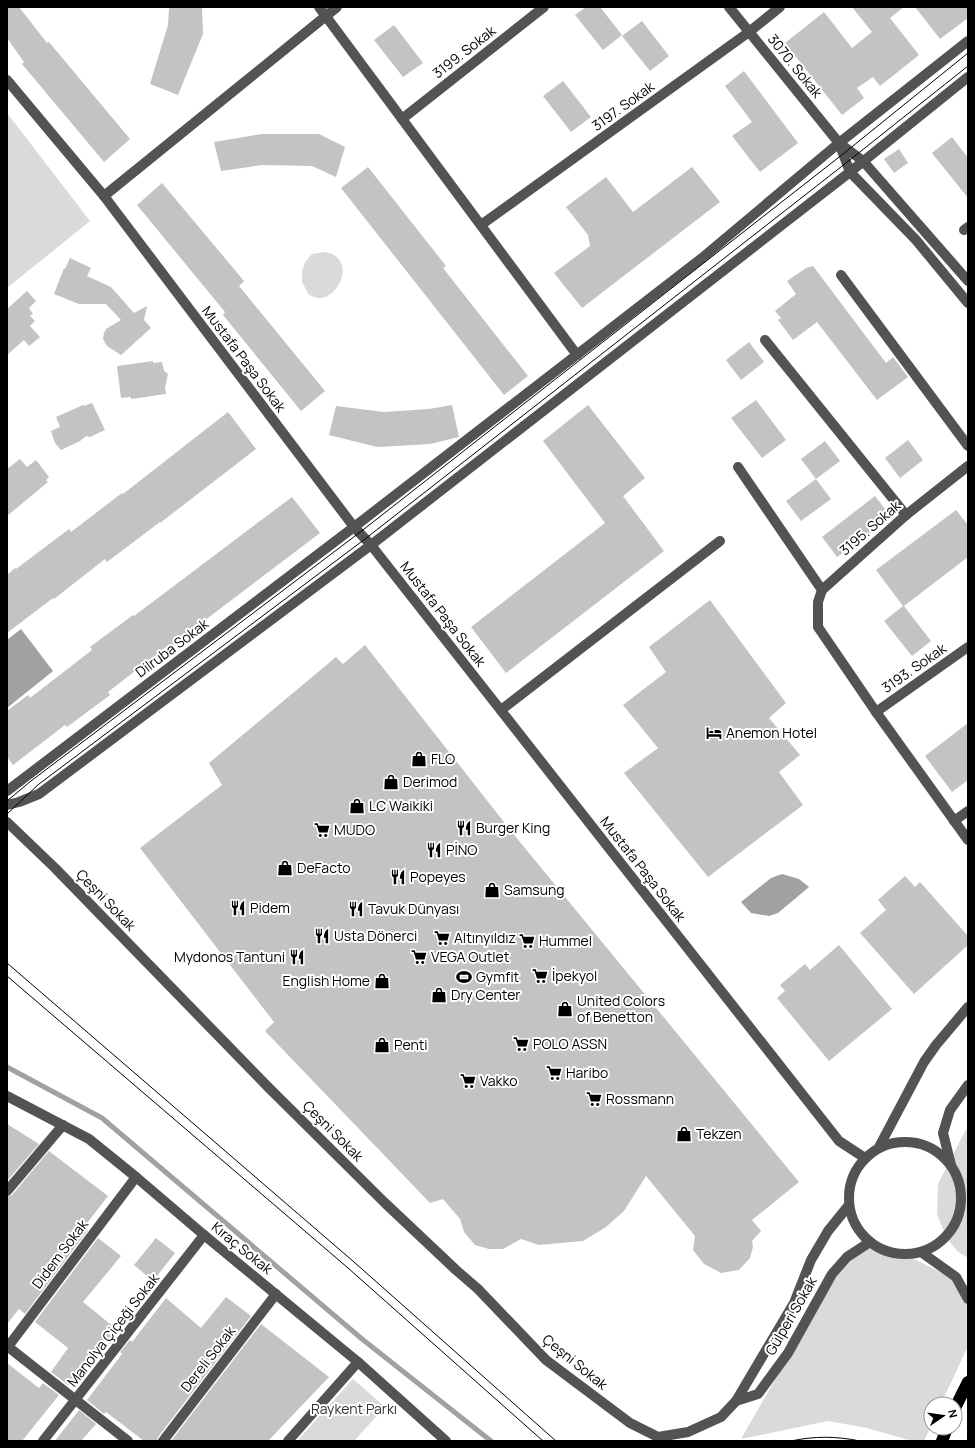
<svg xmlns="http://www.w3.org/2000/svg" width="975" height="1448" font-family="Manrope,sans-serif">
  <style>
    .green { fill: #dadada }
    .water { fill: #a1a1a1 }
    .lines { fill: none; stroke-linecap: round; stroke-linejoin: round }
    .stream { stroke: #a1a1a1; stroke-width: 5 }
    .building { fill: #c3c3c3 }
    .minor { stroke: #535353; stroke-width: 10 }
    .highway { stroke: #000; stroke-width: 12 }
    .tram { stroke: #000; stroke-width: 1 }
    .labels { text-anchor: middle; stroke-width: 4; stroke-linejoin: round; paint-order: stroke }
    .street-label { font-size: 14px; fill: #000; stroke: #fff }
    .poi-label { font-size: 14px; fill: #000; stroke: #fff; text-anchor: start }
    .park-label { font-size: 14px; fill: #313131; stroke: #fff }
  </style>
  <rect width="100%" height="100%" fill="#fff"/>
  <g class="green">
    <path d="M7,113L90,221L7,288Z"/>
    <path d="M325,252C328,253 331,253 334,255C352,266 339,296 321,298C317,299 312,296 309,295L302,282V271L305,262L312,254Z"/>
    <path d="M968,1127V1258L958,1252L946,1237L937,1214L938,1184L963,1135Z"/>
    <path d="M863,1240L892,1248L968,1286V1346L941,1404H931V1426L924,1441H912L867,1428L828,1421L741,1439L846,1255Z"/>
    <path d="M353,1379L385,1407L354,1441H297Z"/>
  </g>
  <g class="water">
    <path d="M21,629L53,671L7,708V640Z"/>
    <path d="M782,874L799,879L809,887L778,913L769,916L751,913L741,902L771,878Z"/>
  </g>
  <g class="lines">
    <path class="stream" d="M7,1067L102,1118L362,1339L491,1441"/>
  </g>
  <g class="building">
    <path d="M7,7H19L47,43L49,42L130,139L104,162L22,64L24,62L7,38Z"/>
    <path d="M169,7H202L203,34L178,95L150,84L168,25Z"/>
    <path d="M586,7H600L622,35L603,50L575,15Z"/>
    <path d="M852,7H904L890,18L919,55L880,86L873,77L857,88L864,98L842,115L785,43L824,12L852,48L872,32Z"/>
    <path d="M915,7H968V18L940,39Z"/>
    <path d="M642,21L669,56L650,71L622,36Z"/>
    <path d="M394,25L423,63L403,77L374,40Z"/>
    <path d="M744,71L798,143L760,172L732,136L752,122L725,86Z"/>
    <path d="M563,81L591,117L571,132L543,96Z"/>
    <path d="M262,134H319L345,147L336,177L312,166L262,165L221,171L214,142Z"/>
    <path d="M952,137L968,158V198L932,153Z"/>
    <path d="M899,149L908,163L894,173L884,159Z"/>
    <path d="M368,167L446,266L443,268L528,376L504,395L341,188Z"/>
    <path d="M692,167L720,202L582,308L554,273L590,246L588,235L566,207L606,177L633,212Z"/>
    <path d="M162,183L244,281L239,286L325,391L301,411L223,315L225,312L137,205Z"/>
    <path d="M70,258L91,268L87,276L111,287L134,313L147,306L144,320L151,328L121,355L107,346L103,339L104,333L106,329L121,320L106,304H79L54,294L64,268L65,269Z"/>
    <path d="M813,266L886,363L893,357L908,377L877,400L817,322L793,340L778,320L781,318L775,311L796,294L787,281L806,268Z"/>
    <path d="M27,291L36,301L29,308L33,314L30,316L35,321L30,326L40,337L29,346L24,340L7,355V309Z"/>
    <path d="M749,342L764,362L741,380L726,360Z"/>
    <path d="M153,361V363L162,362L164,371L168,374L165,388L166,394L131,399V397L121,398L117,366Z"/>
    <path d="M756,400L786,440L762,458L731,418Z"/>
    <path d="M92,403L105,430L90,437L86,436L80,441L61,450L55,443L51,431L60,427L56,417L83,405L84,406Z"/>
    <path d="M452,405L459,437L430,444L377,447L329,435L336,406L384,412L429,409Z"/>
    <path d="M588,405L645,478L623,496L664,551L506,673L471,627L605,523L543,441Z"/>
    <path d="M228,412L256,449L160,523V522L107,562L105,559L54,599L53,598L7,633V575L15,568L16,569L69,529L71,532L122,493L123,494Z"/>
    <path d="M908,440L923,460L900,478L885,458Z"/>
    <path d="M825,441L840,461L816,479L801,459Z"/>
    <path d="M20,459L27,467L36,460L49,477L46,480L48,482L7,516V469Z"/>
    <path d="M816,479L831,499L801,521L786,501Z"/>
    <path d="M875,496L891,517L837,557L822,537Z"/>
    <path d="M292,497L320,533L171,646L170,644L108,692L110,695L67,727L65,725L13,765L7,757V711L28,695L30,698L92,650L90,647L133,615L134,616Z"/>
    <path d="M956,510L968,525V557L904,606L931,641L912,656L884,621L903,606L876,570Z"/>
    <path d="M710,600L786,703L769,718L800,755L779,772L803,805L708,877L624,773L658,748L623,705L666,672L649,647Z"/>
    <path d="M365,645L515,836L799,1182L752,1220L761,1231L752,1241L753,1247L750,1258L739,1270L721,1273L704,1264L693,1250L695,1236L646,1176L624,1211L606,1227L583,1241L539,1245L521,1239L503,1249H489L475,1245L464,1232L460,1219L443,1199L430,1203L265,1031L274,1022L140,848L222,785L209,763L336,657L343,664Z"/>
    <path d="M968,723V780L952,792L925,756Z"/>
    <path d="M905,876L915,887L920,882L968,936V945L914,994L860,933L886,910L878,900Z"/>
    <path d="M839,945L892,1009L829,1061L777,998L785,991L780,985L805,964L810,970Z"/>
    <path d="M7,1124L39,1144L7,1181Z"/>
    <path d="M49,1151L108,1196L84,1227L88,1230L25,1314L19,1309L7,1324V1197L12,1195Z"/>
    <path d="M98,1238L121,1256L83,1302L120,1332L110,1344L105,1340L68,1385L51,1372L68,1348L35,1322Z"/>
    <path d="M156,1238L175,1253L153,1281L134,1265Z"/>
    <path d="M226,1297L251,1316L158,1437L157,1441H144L106,1412L104,1414L87,1400L122,1354L120,1352L130,1340L132,1342L166,1298L201,1328Z"/>
    <path d="M261,1324L329,1377L268,1441H171Z"/>
    <path d="M7,1363L39,1388L43,1383L59,1395L22,1441H7Z"/>
    <path d="M79,1410L96,1424L81,1441H55Z"/>
  </g>
  <g class="lines">
    <g class="minor">
      <path d="M319,7L577,355"/>
      <path d="M729,7L839,143L863,161L968,281"/>
      <path d="M7,80L104,196L354,527L371,545L839,1141L865,1158"/>
      <path d="M402,119L544,7"/>
      <path d="M839,143L850,172L916,240L968,303"/>
      <path d="M104,196L337,7"/>
      <path d="M481,225L749,32L780,7"/>
      <path d="M964,230L968,227"/>
      <path d="M841,275L968,446"/>
      <path d="M765,340L906,515"/>
      <path d="M968,466L906,515L822,590L818,602V627L876,712L968,840"/>
      <path d="M738,467L822,590"/>
      <path d="M501,710L720,541"/>
      <path d="M876,712L968,647"/>
      <path d="M7,791L354,527L702,258L839,143L968,41"/>
      <path d="M7,805L19,802L39,794L371,545L850,172L968,77"/>
      <path d="M954,821L968,811"/>
      <path d="M7,822L55,868L269,1088L385,1203L456,1270L478,1289L546,1360L630,1423L658,1437L688,1432L721,1417L736,1401L794,1303L811,1260L828,1231L849,1205"/>
      <path d="M7,1096L89,1139L136,1177L204,1235L358,1362L446,1441"/>
      <circle cx="905" cy="1198" r="56"/>
      <path d="M879,1147L924,1062L936,1045L968,1007"/>
      <path d="M951,1165L943,1133L950,1110L968,1085"/>
      <path d="M7,1191L63,1125"/>
      <path d="M921,1252L956,1277L968,1299"/>
      <path d="M7,1346L128,1441"/>
      <path d="M7,1348L136,1177"/>
      <path d="M736,1401L758,1394L788,1353L832,1274L847,1257L870,1242"/>
      <path d="M43,1441L204,1235"/>
      <path d="M163,1441L276,1294"/>
      <path d="M288,1441L358,1362"/>
    </g>
    <g class="highway">
      <path d="M955,1408L968,1382"/>
      <path d="M942,1441L947,1428"/>
    </g>
    <g class="tram">
      <path d="M7,801L31,781L359,533L843,154L968,53"/>
      <path d="M7,814L39,784L365,539L846,163L968,66"/>
      <path d="M7,963L354,1262L556,1441"/>
      <path d="M7,976L348,1268L543,1441"/>
      <path d="M791,1441C814,1436 836,1436 860,1441"/>
    </g>
  </g>
  <defs>
    <symbol id="hotel-bare" viewBox="-9 -9 18 18"><path d="M-6-4.5h1.5V1H6V5H4.5V3h-9V5H-6ZM-4 0a1.8 1.8 0 1 1 3.6 0ZM.5 0V-2.5h3Q6-2.5 6 0Z" fill="#000" stroke="#fff" stroke-width="2.5" paint-order="stroke"/></symbol>
    <symbol id="shop-bare" viewBox="-9 -9 18 18"><path d="M-5-2.5h2.3a2.7 3.5 0 0 1 5.4 0H5L5.5 6h-11ZM-1.5-2.5h3a1.5 2.3 0 0 0-3 0Z" fill="#000" stroke="#fff" stroke-width="2.5" paint-order="stroke"/></symbol>
    <symbol id="restaurant-bare" viewBox="-9 -9 18 18"><path d="M-5-6h1v4h1v-4h1v4h1v-4h1v5L-1.5 .5V6h-2V.5L-5-1ZM5-6V6H3V1.5H1.5Q1.5-4 5-6Z" fill="#000" stroke="#fff" stroke-width="2.5" paint-order="stroke"/></symbol>
    <symbol id="supermarket-bare" viewBox="-9 -9 18 18"><path d="M-6-5.5h2.5l.6 2H6L4.5 2H-2.5L-4.4-4H-6ZM-1.5 3.2a1.3 1.3 0 1 0 .1 0ZM3 3.2a1.3 1.3 0 1 0 .1 0Z" fill="#000" stroke="#fff" stroke-width="2.5" paint-order="stroke"/></symbol>
    <symbol id="stadium-bare" viewBox="-9 -9 18 18"><path d="M0-5a6.5 5 0 1 0 0 10a6.5 5 0 1 0 0-10ZM-3.5-1.8h7v3.6h-7Z" fill="#000" stroke="#fff" stroke-width="2.5" paint-order="stroke"/></symbol>
  </defs>
  <g fill-rule="evenodd">
    <use href="#hotel-bare" x="703" y="722" width="22" height="22"/>
    <use href="#shop-bare" x="408" y="748" width="22" height="22"/>
    <use href="#shop-bare" x="380" y="771" width="22" height="22"/>
    <use href="#shop-bare" x="346" y="795" width="22" height="22"/>
    <use href="#restaurant-bare" x="453" y="817" width="22" height="22"/>
    <use href="#supermarket-bare" x="311" y="819" width="22" height="22"/>
    <use href="#restaurant-bare" x="423" y="839" width="22" height="22"/>
    <use href="#shop-bare" x="274" y="857" width="22" height="22"/>
    <use href="#restaurant-bare" x="387" y="866" width="22" height="22"/>
    <use href="#shop-bare" x="481" y="879" width="22" height="22"/>
    <use href="#restaurant-bare" x="227" y="897" width="22" height="22"/>
    <use href="#restaurant-bare" x="345" y="898" width="22" height="22"/>
    <use href="#restaurant-bare" x="311" y="925" width="22" height="22"/>
    <use href="#supermarket-bare" x="431" y="927" width="22" height="22"/>
    <use href="#supermarket-bare" x="516" y="930" width="22" height="22"/>
    <use href="#restaurant-bare" x="286" y="946" width="22" height="22"/>
    <use href="#supermarket-bare" x="408" y="946" width="22" height="22"/>
    <use href="#supermarket-bare" x="529" y="965" width="22" height="22"/>
    <use href="#stadium-bare" x="453" y="966" width="22" height="22"/>
    <use href="#shop-bare" x="371" y="970" width="22" height="22"/>
    <use href="#shop-bare" x="428" y="984" width="22" height="22"/>
    <use href="#shop-bare" x="554" y="998" width="22" height="22"/>
    <use href="#supermarket-bare" x="510" y="1033" width="22" height="22"/>
    <use href="#shop-bare" x="371" y="1034" width="22" height="22"/>
    <use href="#supermarket-bare" x="543" y="1062" width="22" height="22"/>
    <use href="#supermarket-bare" x="457" y="1070" width="22" height="22"/>
    <use href="#supermarket-bare" x="583" y="1088" width="22" height="22"/>
    <use href="#shop-bare" x="673" y="1123" width="22" height="22"/>
  </g>
  <g class="labels">
    <g class="street-label">
      <text transform="translate(464 52) rotate(-38)" y="5">3199. Sokak</text>
      <text transform="translate(795 66) rotate(51)" y="5">3070. Sokak</text>
      <text transform="translate(623 106) rotate(-36)" y="5">3197. Sokak</text>
      <text transform="translate(244 359) rotate(53)" y="5">Mustafa Paşa Sokak</text>
      <text transform="translate(870 528) rotate(-41)" y="5">3195. Sokak</text>
      <text transform="translate(443 614) rotate(52)" y="5">Mustafa Paşa Sokak</text>
      <text transform="translate(172 648) rotate(-37)" y="5">Dilruba Sokak</text>
      <text transform="translate(914 668) rotate(-35)" y="5">3193. Sokak</text>
      <text transform="translate(643 869) rotate(52)" y="5">Mustafa Paşa Sokak</text>
      <text transform="translate(106 900) rotate(46)" y="5">Çeşni Sokak</text>
      <text transform="translate(333 1131) rotate(45)" y="5">Çeşni Sokak</text>
      <text transform="translate(242 1248) rotate(39)" y="5">Kıraç Sokak</text>
      <text transform="translate(60 1254) rotate(-53)" y="5">Didem Sokak</text>
      <text transform="translate(791 1316) rotate(-60)" y="5">Gülperi Sokak</text>
      <text transform="translate(113 1330) rotate(-52)" y="5">Manolya Çiçeği Sokak</text>
      <text transform="translate(208 1359) rotate(-52)" y="5">Dereli Sokak</text>
      <text transform="translate(575 1362) rotate(39)" y="5">Çeşni Sokak</text>
    </g>
    <g class="poi-label">
      <text x="726" y="738">Anemon Hotel</text>
      <text x="431" y="764">FLO</text>
      <text x="403" y="787">Derimod</text>
      <text x="369" y="811">LC Waikiki</text>
      <text x="476" y="833">Burger King</text>
      <text x="334" y="835">MUDO</text>
      <text x="446" y="855">PİNO</text>
      <text x="297" y="873">DeFacto</text>
      <text x="410" y="882">Popeyes</text>
      <text x="504" y="895">Samsung</text>
      <text x="250" y="913">Pidem</text>
      <text x="368" y="914">Tavuk Dünyası</text>
      <text x="334" y="941">Usta Dönerci</text>
      <text x="454" y="943">Altınyıldız</text>
      <text x="539" y="946">Hummel</text>
      <text x="285" y="962" text-anchor="end">Mydonos Tantuni</text>
      <text x="431" y="962">VEGA Outlet</text>
      <text x="552" y="981">İpekyol</text>
      <text x="476" y="982">Gymfit</text>
      <text x="370" y="986" text-anchor="end">English Home</text>
      <text x="451" y="1000">Dry Center</text>
      <text x="577" y="1006">United Colors<tspan x="577" dy="16">of Benetton</tspan></text>
      <text x="533" y="1049">POLO ASSN</text>
      <text x="394" y="1050">Penti</text>
      <text x="566" y="1078">Haribo</text>
      <text x="480" y="1086">Vakko</text>
      <text x="606" y="1104">Rossmann</text>
      <text x="696" y="1139">Tekzen</text>
    </g>
    <g class="park-label">
      <text x="354" y="1414">Raykent Parkı</text>
    </g>
  </g>
  <rect width="975" height="1448" fill="none" stroke="#000000" stroke-width="16"/>
  <g transform="translate(943 1416) rotate(77)"><circle r="19" fill="#ffffff" stroke="#999999"/>
  <path d="M0-3L7 15L0 10L-7 15Z" fill="#000000"/>
  <text y="-6" font-size="11" font-weight="bold" text-anchor="middle" fill="#000000">N</text>
  </g>
</svg>
